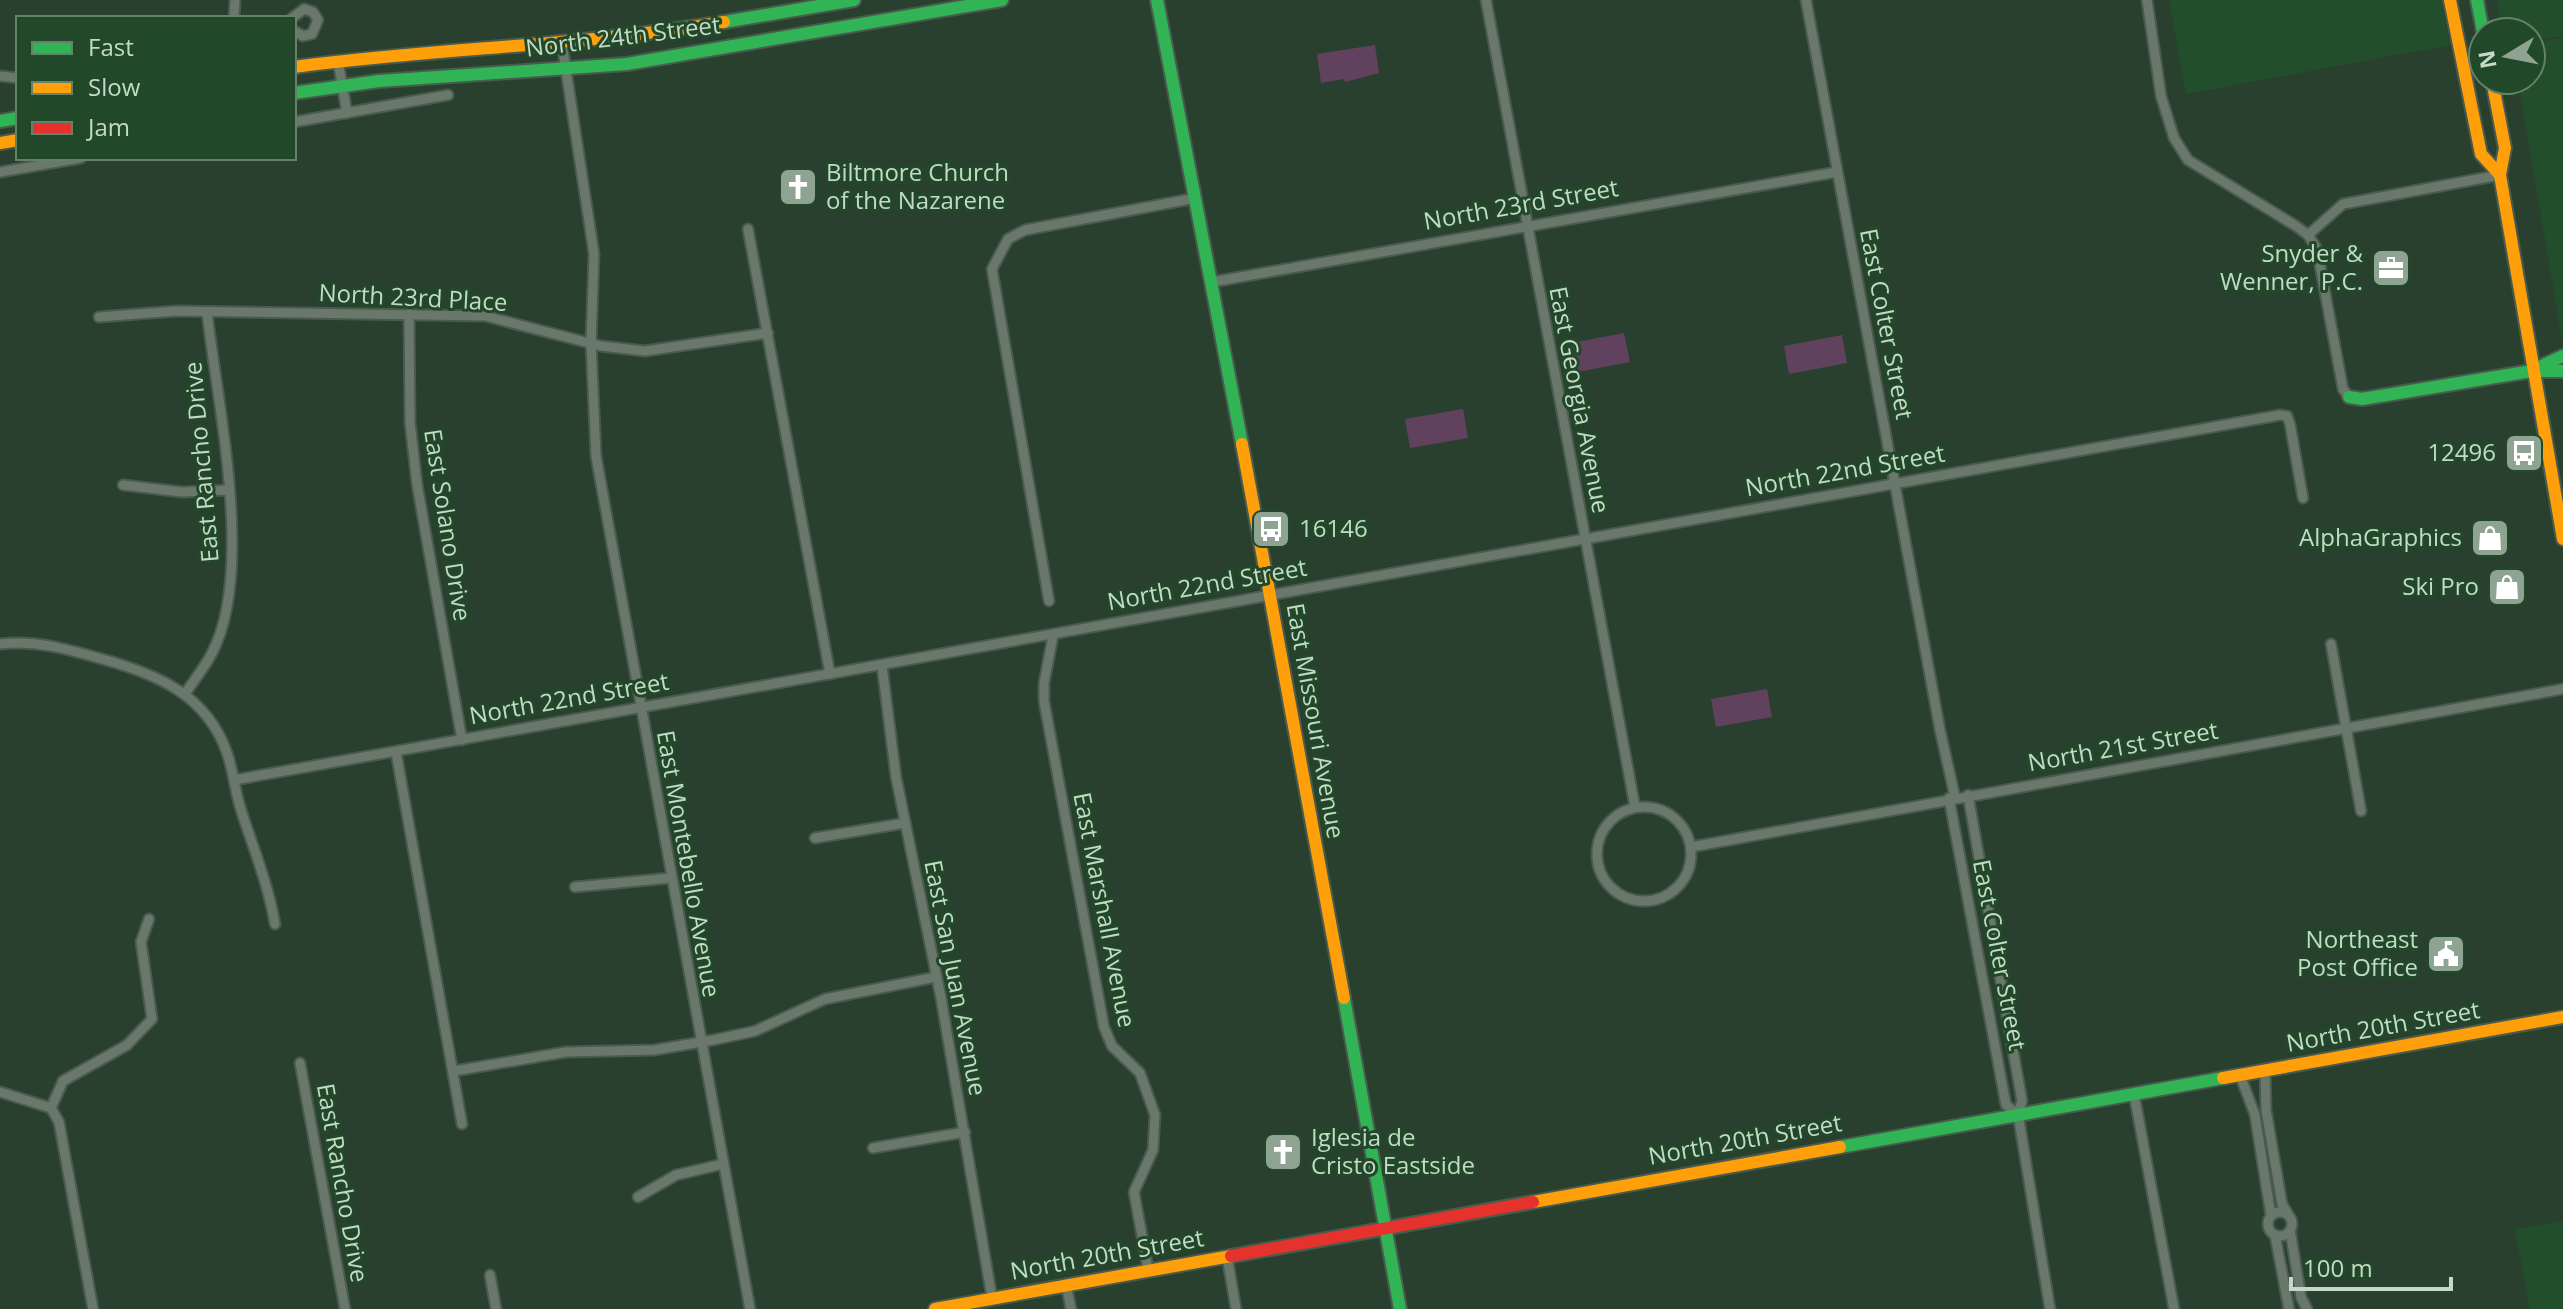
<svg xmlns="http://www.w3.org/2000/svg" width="2563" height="1309" font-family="'Open Sans',sans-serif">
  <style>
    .built { fill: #234e2c }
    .green { fill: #60425f }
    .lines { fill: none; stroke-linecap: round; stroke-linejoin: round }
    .street-casing { stroke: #485b4d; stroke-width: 13 }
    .fast-casing { stroke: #485b4d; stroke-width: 16 }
    .slow-casing { stroke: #485b4d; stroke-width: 16 }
    .jam-casing { stroke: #485b4d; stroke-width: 16 }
    .street { stroke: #69786b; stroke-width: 9 }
    .fast { stroke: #30b455; stroke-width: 12 }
    .slow { stroke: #ff9f0a; stroke-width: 12 }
    .jam { stroke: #e5322d; stroke-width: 12 }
    .labels { text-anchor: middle; stroke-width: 6; stroke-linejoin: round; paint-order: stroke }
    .street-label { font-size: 24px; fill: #c4d9c7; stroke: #22482a }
    .poi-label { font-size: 24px; fill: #c4d9c7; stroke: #22482a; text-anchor: end }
  </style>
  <rect width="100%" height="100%" fill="#2a402f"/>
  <g class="built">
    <path d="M2169,0H2441L2450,45L2186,94Z"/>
    <path d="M2497,0H2563V36L2531,41V32H2503Z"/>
    <path d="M2563,38V339H2562L2518,80H2531V43Z"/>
    <path d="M2563,1221V1309H2530L2515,1229Z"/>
  </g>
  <g class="green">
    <path d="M1375,45L1379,73L1345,82L1344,79L1321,83L1317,54Z"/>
    <path d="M1624,333L1630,362L1572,373L1566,344Z"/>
    <path d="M1842,335L1847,363L1789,374L1784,346Z"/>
    <path d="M1463,409L1468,438L1410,448L1405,419Z"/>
    <path d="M1767,689L1772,717L1716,727L1711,699Z"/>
  </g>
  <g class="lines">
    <defs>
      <g id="street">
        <path d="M1486,0L1635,807"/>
        <path d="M1806,0L1940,730L1955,797"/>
        <path d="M2147,0L2161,96L2174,138L2188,160L2296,226L2308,235L2317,249L2343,389L2349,397"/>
        <path d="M234,18L235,0"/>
        <path d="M292,18L304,9L313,12L318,20L312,34L303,36L294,31"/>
        <path d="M562,44L594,254L591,343L596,456L750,1309"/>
        <path d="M338,61L347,113"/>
        <path d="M0,76L18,78"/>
        <path d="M294,122L448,95"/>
        <path d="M0,172L81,158"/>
        <path d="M748,229L830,674"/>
        <path d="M2308,235L2343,204L2500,175"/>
        <path d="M1212,282L1837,172"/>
        <path d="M409,314L410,422L417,484L462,740"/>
        <path d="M99,317L176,311L485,316L601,346L645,351L768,333"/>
        <path d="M123,485L182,492L228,490"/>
        <path d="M1049,601L992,269L1008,239L1025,230L1196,198"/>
        <path d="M1053,636L1044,683V701L1104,1027L1112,1046L1140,1073L1155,1115L1153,1150L1134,1192L1148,1269"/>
        <path d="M0,644C36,640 67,649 102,659C157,674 207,695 227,753C234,773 235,793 242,813C254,850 268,884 275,924"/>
        <path d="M2331,644L2361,811"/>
        <path d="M882,666L896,777L941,998L992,1298"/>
        <path d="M185,694C194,680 205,667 212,653C255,571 217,403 207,312"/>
        <path d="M396,752L462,1124"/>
        <path d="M234,780L2280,415L2287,416L2290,424L2303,498"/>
        <path d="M1968,795L2022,1101L2018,1114L2050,1309"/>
        <path d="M1949,798L2006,1105L2018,1114"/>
        <circle cx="1644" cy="854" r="47"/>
        <path d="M815,838L905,823"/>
        <path d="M1691,847L2563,689"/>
        <path d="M575,887L670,878"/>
        <path d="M300,1063L345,1309"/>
        <path d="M2265,1070L2266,1110L2282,1204L2288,1214"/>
        <path d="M454,1071L566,1052L654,1050L713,1040L755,1031L825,999L936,977"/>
        <path d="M2240,1075L2255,1115L2271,1216"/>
        <path d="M0,1092L51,1108L59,1122L93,1309"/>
        <path d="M2134,1094L2174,1309"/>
        <path d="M51,1108L63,1081L127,1045L152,1019L141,942L149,919"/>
        <path d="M873,1148L965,1132"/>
        <path d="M638,1197L676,1175L723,1164"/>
        <circle cx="2280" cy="1224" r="12"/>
        <path d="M2290,1230L2301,1297L2307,1309"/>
        <path d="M2275,1235L2289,1309"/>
        <path d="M1227,1256L1236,1309"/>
        <path d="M490,1275L496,1309"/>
        <path d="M1066,1284L1071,1309"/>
      </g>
      <g id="fast">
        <path d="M1157,0L1242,444"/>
        <path d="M2477,0L2483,32"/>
        <path d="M724,22L854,0"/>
        <path d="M294,93L379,81L627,64L1002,0"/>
        <path d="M0,121L18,118"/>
        <path d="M2535,369L2563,356"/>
        <path d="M2349,397L2362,399L2532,371H2563"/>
        <path d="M1344,998L1400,1309"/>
        <path d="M1840,1147L2223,1078"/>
      </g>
      <g id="slow">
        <path d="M2450,0L2481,154L2500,175"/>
        <path d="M294,67C437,48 581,46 724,22"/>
        <path d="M2492,80L2505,148L2500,175L2563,539"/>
        <path d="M0,143L18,140"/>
        <path d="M1242,444L1344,998"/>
        <path d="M2223,1078L2563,1017"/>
        <path d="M1533,1202L1840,1147"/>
        <path d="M935,1309L1231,1256"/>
      </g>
      <path id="jam" d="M1231,1256L1533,1202"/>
    </defs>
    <use href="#street" class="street-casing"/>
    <use href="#fast" class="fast-casing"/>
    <use href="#slow" class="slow-casing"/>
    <use href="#jam" class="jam-casing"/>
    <use href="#street" class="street"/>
    <use href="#fast" class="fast"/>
    <use href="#slow" class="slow"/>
    <use href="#jam" class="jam"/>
  </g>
  <defs>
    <symbol id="church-square" viewBox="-11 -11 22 22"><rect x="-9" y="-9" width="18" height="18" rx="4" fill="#8ea392" stroke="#22482a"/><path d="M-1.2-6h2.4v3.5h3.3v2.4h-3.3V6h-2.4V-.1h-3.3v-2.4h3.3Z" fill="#fff"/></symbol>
    <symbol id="office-square" viewBox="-11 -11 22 22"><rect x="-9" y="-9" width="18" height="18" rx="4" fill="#8ea392" stroke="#22482a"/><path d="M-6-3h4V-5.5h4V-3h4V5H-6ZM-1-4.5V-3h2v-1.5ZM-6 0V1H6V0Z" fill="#fff"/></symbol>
    <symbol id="bus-square" viewBox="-11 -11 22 22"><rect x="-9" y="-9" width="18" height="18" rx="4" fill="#8ea392" stroke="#22482a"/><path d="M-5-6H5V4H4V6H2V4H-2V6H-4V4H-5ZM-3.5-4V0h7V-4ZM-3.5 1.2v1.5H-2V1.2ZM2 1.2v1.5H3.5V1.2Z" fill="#fff"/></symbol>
    <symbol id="shop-square" viewBox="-11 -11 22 22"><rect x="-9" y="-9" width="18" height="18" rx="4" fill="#8ea392" stroke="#22482a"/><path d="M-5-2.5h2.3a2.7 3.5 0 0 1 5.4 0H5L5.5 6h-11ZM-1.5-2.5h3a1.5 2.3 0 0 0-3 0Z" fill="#fff"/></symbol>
    <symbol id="civic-square" viewBox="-11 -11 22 22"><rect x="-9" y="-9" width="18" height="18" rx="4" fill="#8ea392" stroke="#22482a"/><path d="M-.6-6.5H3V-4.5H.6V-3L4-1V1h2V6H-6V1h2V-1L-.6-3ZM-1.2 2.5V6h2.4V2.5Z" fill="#fff"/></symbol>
  </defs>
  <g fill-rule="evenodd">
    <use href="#church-square" x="776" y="165" width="44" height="44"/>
    <use href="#office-square" x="2369" y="246" width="44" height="44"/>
    <use href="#bus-square" x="2502" y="431" width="44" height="44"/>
    <use href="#bus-square" x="1249" y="507" width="44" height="44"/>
    <use href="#shop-square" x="2468" y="516" width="44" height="44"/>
    <use href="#shop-square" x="2485" y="565" width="44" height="44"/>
    <use href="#civic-square" x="2424" y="932" width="44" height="44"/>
    <use href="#church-square" x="1261" y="1130" width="44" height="44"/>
  </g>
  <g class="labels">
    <g class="street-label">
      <text transform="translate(623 37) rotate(-7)" y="8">North 24th Street</text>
      <text transform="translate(1521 205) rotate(-10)" y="8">North 23rd Street</text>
      <text transform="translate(413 298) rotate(3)" y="8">North 23rd Place</text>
      <text transform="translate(1886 324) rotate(79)" y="8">East Colter Street</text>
      <text transform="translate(1579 400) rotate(79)" y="8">East Georgia Avenue</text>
      <text transform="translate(202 462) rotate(-95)" y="8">East Rancho Drive</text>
      <text transform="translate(1845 471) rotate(-10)" y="8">North 22nd Street</text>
      <text transform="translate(447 525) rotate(81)" y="8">East Solano Drive</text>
      <text transform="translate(1207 585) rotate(-10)" y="8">North 22nd Street</text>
      <text transform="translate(569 699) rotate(-10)" y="8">North 22nd Street</text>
      <text transform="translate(1315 721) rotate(80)" y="8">East Missouri Avenue</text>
      <text transform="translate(2123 747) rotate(-10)" y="8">North 21st Street</text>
      <text transform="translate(688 864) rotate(80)" y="8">East Montebello Avenue</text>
      <text transform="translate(1104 910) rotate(79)" y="8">East Marshall Avenue</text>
      <text transform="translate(1999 955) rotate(79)" y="8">East Colter Street</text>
      <text transform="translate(955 978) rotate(79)" y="8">East San Juan Avenue</text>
      <text transform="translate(2383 1027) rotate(-10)" y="8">North 20th Street</text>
      <text transform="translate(1745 1140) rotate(-10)" y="8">North 20th Street</text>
      <text transform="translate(342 1183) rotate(80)" y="8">East Rancho Drive</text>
      <text transform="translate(1107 1255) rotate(-10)" y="8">North 20th Street</text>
    </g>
    <g class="poi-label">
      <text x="826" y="181" text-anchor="start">Biltmore Church<tspan x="826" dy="28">of the Nazarene</tspan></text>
      <text x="2363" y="262">Snyder &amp;<tspan x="2363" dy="28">Wenner, P.C.</tspan></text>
      <text x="2496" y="461">12496</text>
      <text x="1299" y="537" text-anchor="start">16146</text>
      <text x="2462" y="546">AlphaGraphics</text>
      <text x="2479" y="595">Ski Pro</text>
      <text x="2418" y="948">Northeast<tspan x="2418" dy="28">Post Office</tspan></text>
      <text x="1311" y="1146" text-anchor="start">Iglesia de<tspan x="1311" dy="28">Cristo Eastside</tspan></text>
    </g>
  </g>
  <rect x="16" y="16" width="280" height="144" fill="#22482a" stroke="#638269" stroke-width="2"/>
  <rect x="32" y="42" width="40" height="12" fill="#30b455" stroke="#638269" stroke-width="2"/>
  <text x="88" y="56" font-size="24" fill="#c4d9c7">Fast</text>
  <rect x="32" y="82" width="40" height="12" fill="#ff9f0a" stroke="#638269" stroke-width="2"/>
  <text x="88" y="96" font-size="24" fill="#c4d9c7">Slow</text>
  <rect x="32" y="122" width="40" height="12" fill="#e5322d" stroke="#638269" stroke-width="2"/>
  <text x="88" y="136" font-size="24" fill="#c4d9c7">Jam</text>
  <g transform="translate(2507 56) rotate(260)"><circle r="38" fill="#22482a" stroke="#638269" stroke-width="2"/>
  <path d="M0-6L14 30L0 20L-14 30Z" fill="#8ea392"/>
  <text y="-12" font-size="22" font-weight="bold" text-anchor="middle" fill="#c4d9c7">N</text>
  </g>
  <path d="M2291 1277v12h160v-12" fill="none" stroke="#c4d9c7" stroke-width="4"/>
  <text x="2303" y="1277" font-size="24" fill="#c4d9c7" stroke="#22482a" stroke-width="6" paint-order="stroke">100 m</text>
</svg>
